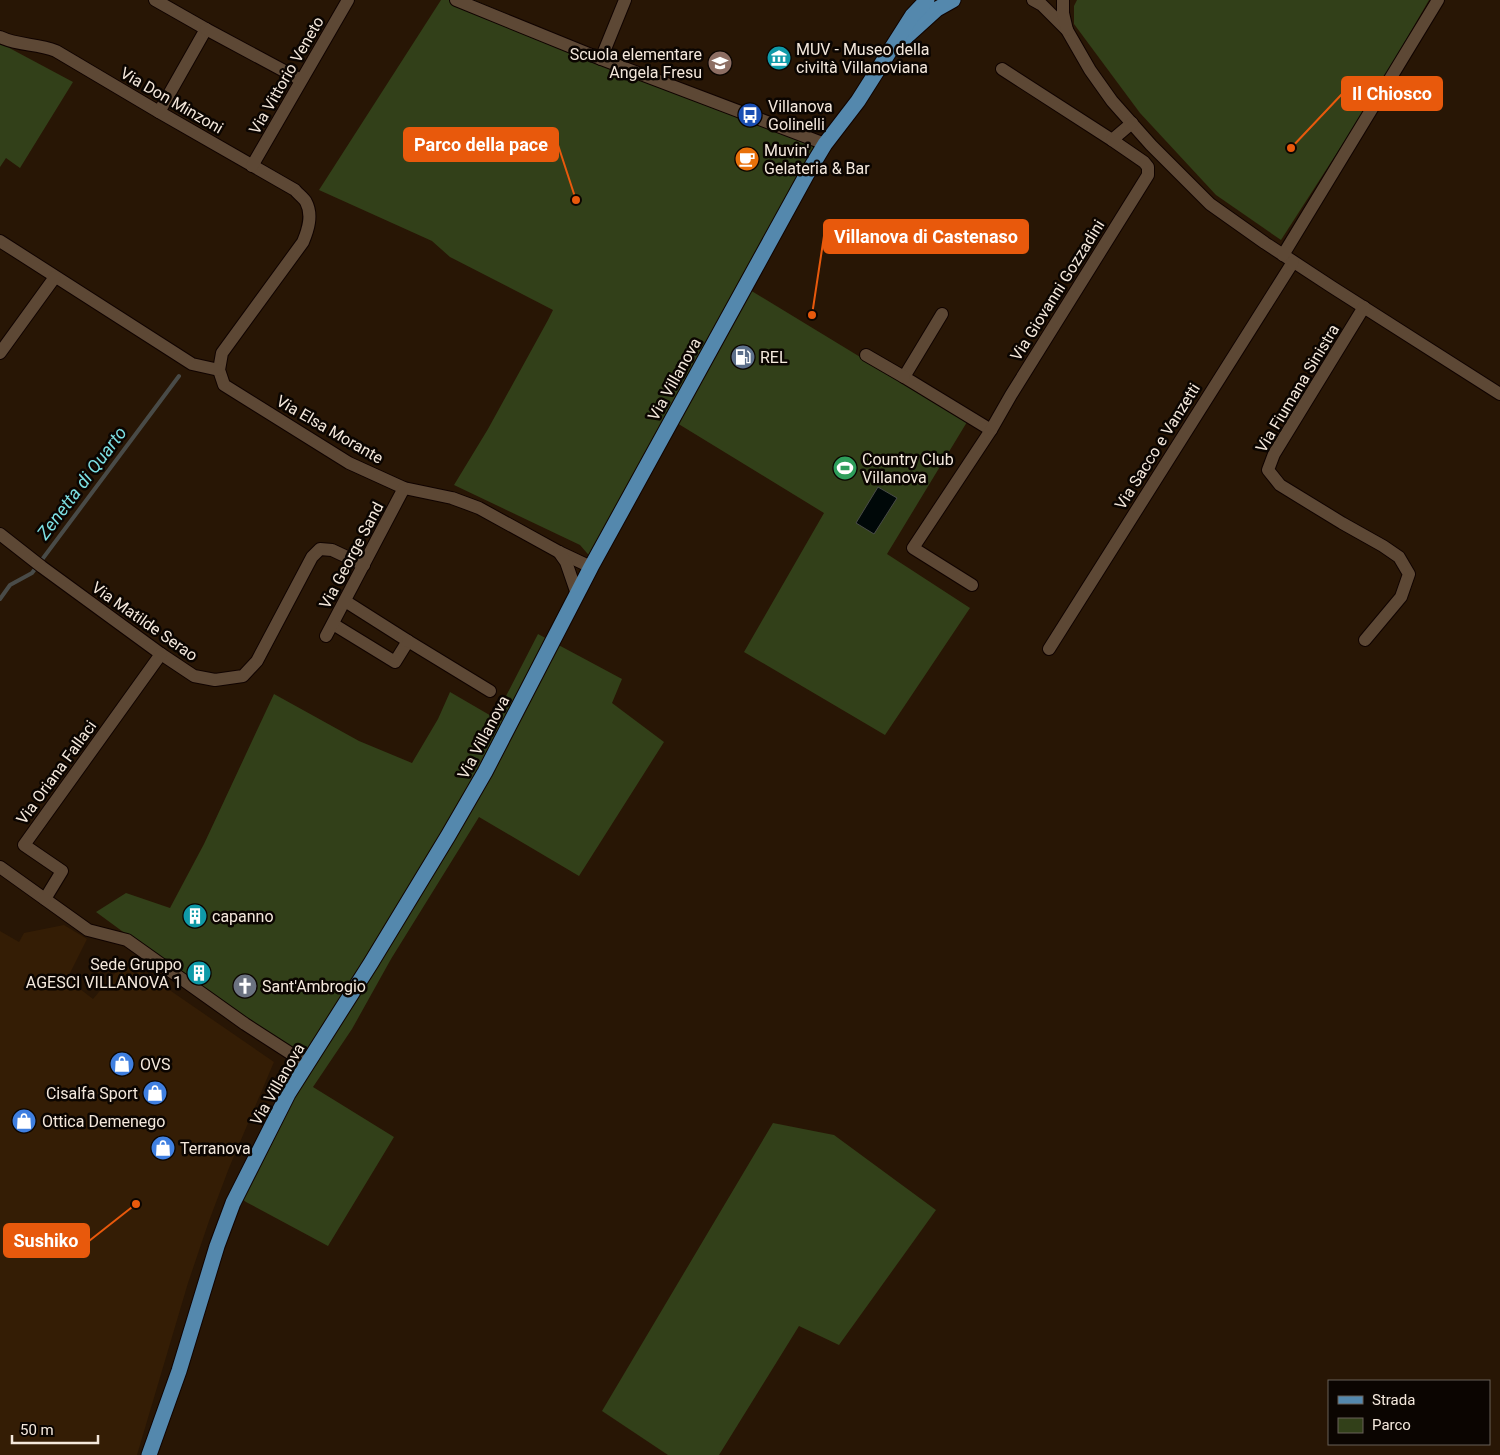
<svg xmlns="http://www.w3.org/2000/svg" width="1500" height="1455" font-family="Roboto,sans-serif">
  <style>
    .built { fill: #341d05 }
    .green { fill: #324019 }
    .water { fill: #000808; stroke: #494b48 }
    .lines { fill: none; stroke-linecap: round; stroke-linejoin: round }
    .stream { stroke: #494b48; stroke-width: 4 }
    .minor-casing { stroke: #100300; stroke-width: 14 }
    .major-casing { stroke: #100300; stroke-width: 17 }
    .minor { stroke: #5d4835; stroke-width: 12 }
    .major { stroke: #5488ad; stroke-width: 15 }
    .labels { text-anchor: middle; stroke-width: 5; stroke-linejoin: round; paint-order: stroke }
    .poi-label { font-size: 16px; fill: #f4e8dc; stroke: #0b0501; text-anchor: start }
    .street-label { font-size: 16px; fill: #f4e8dc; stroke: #0b0501 }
    .water-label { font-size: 18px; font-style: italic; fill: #7cdfe2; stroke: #0b0501 }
    .leader { fill: none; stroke: #e8590c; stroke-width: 2 }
    .callout-dot { fill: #e8590c; stroke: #0b0501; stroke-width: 2 }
    .callout { fill: #e8590c; stroke: #e8590c; stroke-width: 2 }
    .callout-label { font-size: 18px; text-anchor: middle; font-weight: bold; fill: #fff }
  </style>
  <rect width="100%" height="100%" fill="#281605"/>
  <path class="built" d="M64,925L87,939L67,979L93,999L126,960L274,1062L229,1168L209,1221L188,1283L137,1455H0V931L19,942L24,933Z"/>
  <g class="green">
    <path d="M441,0H474L823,146L740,284L967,422L887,554L970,608L885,735L744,652L824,513L672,420L593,560L580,545L454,485L488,429L548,320L553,310L450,257L432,241L319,190Z"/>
    <path d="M1077,0H1429L1371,100L1281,240L1216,195L1140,113L1074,24V6Z"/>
    <path d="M0,43L73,82L20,168L6,158L0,167Z"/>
    <path d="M538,634L622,679L612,703L664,742L579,876L479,817L391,959L352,1029L313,1087L394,1137L328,1246L246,1202L237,1195L303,1064L96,912L126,893L170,908L204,844L274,694L359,741L412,763L438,719L450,692L493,717L504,700Z"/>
    <path d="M773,1123L834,1135L936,1210L839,1345L799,1326L719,1455H668L602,1411Z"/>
  </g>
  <path class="water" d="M878,487L897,498L874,534L856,523Z"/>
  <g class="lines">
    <path class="stream" d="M0,599L10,585L32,573L179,376"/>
    <defs>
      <g id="minor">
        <path d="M155,0L206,29L159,112"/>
        <path d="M456,0L601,59L825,144"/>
        <path d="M1033,0L1042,5L1067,30L1090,70L1112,101L1151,145L1210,204L1265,243L1332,287L1500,394"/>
        <path d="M1063,0V13L1067,30"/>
        <path d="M206,29L301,80"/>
        <path d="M0,37C19,46 36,43 56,51L159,112L295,190C298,194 304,198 306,202C313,215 308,230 303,242L222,353L219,370L224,385L349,463L404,488L452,498L479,508L559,552L591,567"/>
        <path d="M601,59L625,0"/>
        <path d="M1002,69L1112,140"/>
        <path d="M252,166L348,0"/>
        <path d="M0,241L192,364L219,370"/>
        <path d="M1283,255L1438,0"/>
        <path d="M1364,307L1274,454L1268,470L1280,485L1342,523L1383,546L1399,557L1409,574L1401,597L1365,640"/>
        <path d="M942,314L904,377L991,430"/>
        <path d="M0,353L55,277"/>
        <path d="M866,355L904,377"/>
        <path d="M0,534L42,567L161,654L194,676L215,680L243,676L257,661L312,557L320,549L332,550L364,565"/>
        <path d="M559,552L566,562L577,594"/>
        <path d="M972,585L913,548L991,430L1011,395L1148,175V167L1144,162L1112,140L1132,123"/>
        <path d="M333,624L395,662L408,641L345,601"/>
        <path d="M326,636L404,488"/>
        <path d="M408,641L490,691"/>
        <path d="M1049,649L1293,262"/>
        <path d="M0,867L88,930L127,940L245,1024L307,1064"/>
        <path d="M45,899L62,871L24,845L161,654"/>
      </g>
      <g id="major">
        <path d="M905,38L937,9L953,0"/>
        <path d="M149,1455L179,1371L217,1246L233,1203L288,1094L371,963L448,836L485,772L591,567L807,174L825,144L858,101L912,16L927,0"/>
      </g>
    </defs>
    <use href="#minor" class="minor-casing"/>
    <use href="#major" class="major-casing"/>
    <use href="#minor" class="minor"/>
    <use href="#major" class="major"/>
  </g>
  <defs>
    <symbol id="museum-disc" viewBox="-11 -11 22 22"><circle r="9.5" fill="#0f9aa8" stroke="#0b0501"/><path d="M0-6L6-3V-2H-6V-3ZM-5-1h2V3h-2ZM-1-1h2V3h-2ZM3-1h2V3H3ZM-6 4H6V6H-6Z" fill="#fff"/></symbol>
    <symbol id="school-disc" viewBox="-11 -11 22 22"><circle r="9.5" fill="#8d6e63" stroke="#0b0501"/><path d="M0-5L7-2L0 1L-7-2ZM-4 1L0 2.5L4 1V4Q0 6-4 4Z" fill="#fff"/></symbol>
    <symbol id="bus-disc" viewBox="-11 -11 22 22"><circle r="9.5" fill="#1a4fb4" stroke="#0b0501"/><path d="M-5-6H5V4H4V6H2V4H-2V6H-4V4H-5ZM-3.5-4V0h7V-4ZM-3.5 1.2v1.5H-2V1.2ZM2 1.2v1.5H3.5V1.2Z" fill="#fff"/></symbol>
    <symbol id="cafe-disc" viewBox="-11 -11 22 22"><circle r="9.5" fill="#e8710a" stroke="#0b0501"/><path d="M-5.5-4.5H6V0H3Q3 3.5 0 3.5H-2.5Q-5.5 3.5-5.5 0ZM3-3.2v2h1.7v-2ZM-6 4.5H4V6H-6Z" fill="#fff"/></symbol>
    <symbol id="fuel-disc" viewBox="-11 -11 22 22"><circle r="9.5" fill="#5c6f8a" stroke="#0b0501"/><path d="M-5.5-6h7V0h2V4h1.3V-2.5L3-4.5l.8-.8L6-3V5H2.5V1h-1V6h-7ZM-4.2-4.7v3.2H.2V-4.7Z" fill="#fff"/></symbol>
    <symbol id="stadium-disc" viewBox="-11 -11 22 22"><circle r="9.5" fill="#2e9e5b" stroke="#0b0501"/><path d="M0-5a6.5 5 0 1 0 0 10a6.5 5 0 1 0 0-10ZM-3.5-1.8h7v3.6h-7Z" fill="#fff"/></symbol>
    <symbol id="building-disc" viewBox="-11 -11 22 22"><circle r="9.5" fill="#0f9aa8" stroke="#0b0501"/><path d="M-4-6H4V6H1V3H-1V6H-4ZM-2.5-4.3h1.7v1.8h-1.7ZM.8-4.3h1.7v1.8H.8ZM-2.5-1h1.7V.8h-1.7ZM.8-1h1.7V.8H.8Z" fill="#fff"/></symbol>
    <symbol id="church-disc" viewBox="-11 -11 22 22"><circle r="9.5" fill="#6b7280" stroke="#0b0501"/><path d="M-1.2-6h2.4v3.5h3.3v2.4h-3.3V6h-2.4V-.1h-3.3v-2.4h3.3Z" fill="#fff"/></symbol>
    <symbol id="shop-disc" viewBox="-11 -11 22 22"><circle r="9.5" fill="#3f7fe0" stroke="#0b0501"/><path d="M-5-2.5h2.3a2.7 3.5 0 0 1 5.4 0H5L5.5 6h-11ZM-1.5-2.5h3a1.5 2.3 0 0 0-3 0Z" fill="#fff"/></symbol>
  </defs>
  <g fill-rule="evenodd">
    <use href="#museum-disc" x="765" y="44" width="28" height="28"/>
    <use href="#school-disc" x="706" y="49" width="28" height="28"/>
    <use href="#bus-disc" x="736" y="101" width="28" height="28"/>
    <use href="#cafe-disc" x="733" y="145" width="28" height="28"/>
    <use href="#fuel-disc" x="729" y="343" width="28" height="28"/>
    <use href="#stadium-disc" x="831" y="454" width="28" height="28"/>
    <use href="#building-disc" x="181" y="902" width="28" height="28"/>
    <use href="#building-disc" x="185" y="959" width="28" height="28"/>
    <use href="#church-disc" x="231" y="972" width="28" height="28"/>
    <use href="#shop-disc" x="108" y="1050" width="28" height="28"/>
    <use href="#shop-disc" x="141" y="1079" width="28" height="28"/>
    <use href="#shop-disc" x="10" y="1107" width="28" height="28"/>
    <use href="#shop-disc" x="149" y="1134" width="28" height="28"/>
  </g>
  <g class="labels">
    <g class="poi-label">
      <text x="796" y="55">MUV - Museo della<tspan x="796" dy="18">civiltà Villanoviana</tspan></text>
      <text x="702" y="60" text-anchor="end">Scuola elementare<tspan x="702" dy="18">Angela Fresu</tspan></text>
      <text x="768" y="112">Villanova<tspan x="768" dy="18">Golinelli</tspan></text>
      <text x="764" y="156">Muvin'<tspan x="764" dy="18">Gelateria &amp; Bar</tspan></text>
      <text x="760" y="363">REL</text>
      <text x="862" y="465">Country Club<tspan x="862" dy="18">Villanova</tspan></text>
      <text x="212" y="922">capanno</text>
      <text x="182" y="970" text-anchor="end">Sede Gruppo<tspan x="182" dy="18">AGESCI VILLANOVA 1</tspan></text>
      <text x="262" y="992">Sant'Ambrogio</text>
      <text x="140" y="1070">OVS</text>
      <text x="138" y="1099" text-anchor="end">Cisalfa Sport</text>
      <text x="42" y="1127">Ottica Demenego</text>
      <text x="180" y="1154">Terranova</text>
    </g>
    <g class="street-label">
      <text transform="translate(286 75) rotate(-60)" y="6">Via Vittorio Veneto</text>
      <text transform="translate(172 100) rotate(30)" y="6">Via Don Minzoni</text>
      <text transform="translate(1057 290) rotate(-58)" y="6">Via Giovanni Gozzadini</text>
      <text transform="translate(674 379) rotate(-61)" y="6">Via Villanova</text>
      <text transform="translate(1297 388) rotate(-59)" y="6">Via Fiumana Sinistra</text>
      <text transform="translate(330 429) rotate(30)" y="6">Via Elsa Morante</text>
      <text transform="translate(1157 446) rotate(-58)" y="6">Via Sacco e Vanzetti</text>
      <text transform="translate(351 555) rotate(-62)" y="6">Via George Sand</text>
      <text transform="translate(145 621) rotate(35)" y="6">Via Matilde Serao</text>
      <text transform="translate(483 737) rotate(-62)" y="6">Via Villanova</text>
      <text transform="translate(56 772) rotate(-54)" y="6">Via Oriana Fallaci</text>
      <text transform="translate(277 1084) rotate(-60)" y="6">Via Villanova</text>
    </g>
    <g class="water-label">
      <text transform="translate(82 483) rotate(-53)" y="6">Zenetta di Quarto</text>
    </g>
  </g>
  <path class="leader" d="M1291 148L1342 94M576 200L558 145M812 315L824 236M136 1204L89 1241"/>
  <g class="callout-dot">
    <circle cx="1291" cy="148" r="5"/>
    <circle cx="576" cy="200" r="5"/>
    <circle cx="812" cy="315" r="5"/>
    <circle cx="136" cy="1204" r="5"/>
  </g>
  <g class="callout">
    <rect x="1342" y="77" width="100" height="33" rx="5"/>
    <rect x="404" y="128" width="154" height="33" rx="5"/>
    <rect x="824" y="220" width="204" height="33" rx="5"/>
    <rect x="4" y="1224" width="85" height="33" rx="5"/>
  </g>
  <g class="callout-label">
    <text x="1392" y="100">Il Chiosco</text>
    <text x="481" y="151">Parco della pace</text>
    <text x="926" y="243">Villanova di Castenaso</text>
    <text x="46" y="1247">Sushiko</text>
  </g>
  <rect x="1328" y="1380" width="162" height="65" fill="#0b0501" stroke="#686059"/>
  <rect x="1338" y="1396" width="25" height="8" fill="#5488ad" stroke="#686059"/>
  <text x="1372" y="1405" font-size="15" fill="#f4e8dc">Strada</text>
  <rect x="1338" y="1418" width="25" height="15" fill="#324019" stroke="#686059"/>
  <text x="1372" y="1430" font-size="15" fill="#f4e8dc">Parco</text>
  <path d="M12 1435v8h86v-8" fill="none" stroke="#f4e8dc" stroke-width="2.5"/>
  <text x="20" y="1435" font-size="15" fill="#f4e8dc" stroke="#0b0501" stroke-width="4" paint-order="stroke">50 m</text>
</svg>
